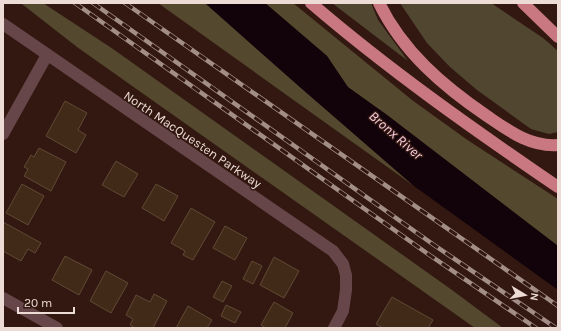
<svg xmlns="http://www.w3.org/2000/svg" width="561" height="331" font-family="Karla,sans-serif">
  <style>
    .green { fill: #514731 }
    .forest { fill: #54492f }
    .water { fill: #12020a }
    .building { fill: #412b18; stroke: #604935 }
    .lines { fill: none; stroke-linecap: round; stroke-linejoin: round }
    .street { stroke: #674649; stroke-width: 12 }
    .highway { stroke: #c97881; stroke-width: 12 }
    .rail-casing { stroke: #a38e87; stroke-width: 4.5 }
    .rail { stroke: #321810; stroke-width: 3; stroke-dasharray: 9; stroke-linecap: butt }
    .labels { text-anchor: middle; stroke-width: 3; stroke-linejoin: round; paint-order: stroke }
    .street-label { font-size: 13px; fill: #eddbd5; stroke: #321810 }
    .water-label { font-size: 14px; font-style: italic; fill: #fbcee3; stroke: #321810 }
  </style>
  <rect width="100%" height="100%" fill="#321810"/>
  <g class="green">
    <path d="M332,3H371L378,20L408,61Z"/>
    <path d="M400,3H491L543,38L558,51V132L549,134L531,129L477,90L450,67L427,43Z"/>
  </g>
  <g class="forest">
    <path d="M23,3H43L113,49L452,290L503,328H475L77,47L22,4Z"/>
    <path d="M158,3H205L301,88L414,186Z"/>
    <path d="M265,3H293L412,100L466,139L558,199V246L387,115L347,87L327,56Z"/>
  </g>
  <path class="water" d="M205,3H265L327,56L348,87L387,115L558,246V290L414,186L301,88Z"/>
  <g class="building">
    <path d="M65,101L87,113L78,130L86,135L76,153L46,136Z"/>
    <path d="M39,148L66,162L51,191L24,176L28,169L24,167L31,155L34,157Z"/>
    <path d="M116,161L138,174L124,197L102,185Z"/>
    <path d="M22,184L44,196L28,225L6,213Z"/>
    <path d="M156,184L178,196L164,221L142,208Z"/>
    <path d="M191,208L215,222L193,260L183,255L185,251L171,243Z"/>
    <path d="M3,222L41,243L35,253L28,249L21,261L3,251Z"/>
    <path d="M225,226L247,238L235,260L213,248Z"/>
    <path d="M65,256L92,270L79,295L52,280Z"/>
    <path d="M274,257L299,271L284,298L260,285Z"/>
    <path d="M252,261L262,266L253,284L243,279Z"/>
    <path d="M106,271L128,283L111,313L90,301Z"/>
    <path d="M222,281L232,286L223,302L213,297Z"/>
    <path d="M154,294L167,301L153,328H135L130,325L133,319L126,315L136,295L150,302Z"/>
    <path d="M392,297L433,320L428,328H383L376,324Z"/>
    <path d="M274,302L293,313L285,328H266L261,325Z"/>
    <path d="M226,305L241,312L235,323L221,316Z"/>
    <path d="M188,306L212,320L207,328H176Z"/>
  </g>
  <g class="lines">
    <g class="street">
      <path d="M3,24L333,251L343,264L346,275V290L343,311L334,328"/>
      <path d="M3,134L47,55"/>
      <path d="M3,298L57,328"/>
    </g>
    <g class="highway">
      <path d="M311,3C389,70 473,129 558,187"/>
      <path d="M379,3C403,52 443,86 487,116C509,131 530,147 558,145"/>
      <path d="M523,3L558,37"/>
    </g>
    <defs>
      <g id="rail">
        <path d="M75,3L428,254L536,328"/>
        <path d="M93,3L434,245L556,328"/>
        <path d="M125,3L558,306"/>
      </g>
    </defs>
    <use href="#rail" class="rail-casing"/>
    <use href="#rail" class="rail"/>
  </g>
  <g class="labels">
    <g class="street-label">
      <text transform="translate(193 139) rotate(34)" y="5">North MacQuesten Parkway</text>
    </g>
    <g class="water-label">
      <text transform="translate(396 135) rotate(41)" y="5">Bronx River</text>
    </g>
  </g>
  <rect width="561" height="331" fill="none" stroke="#eddbd5" stroke-width="8"/>
  <g transform="translate(525 295) rotate(100)" stroke="#321810" stroke-width="3" paint-order="stroke">
  <path d="M0-3L7 15L0 10L-7 15Z" fill="#eddbd5"/>
  <text y="-6" font-size="11" font-weight="bold" text-anchor="middle" fill="#eddbd5">N</text>
  </g>
  <path d="M18 307v6h56v-6" fill="none" stroke="#eddbd5" stroke-width="2"/>
  <text x="24" y="307" font-size="12" fill="#eddbd5" stroke="#321810" stroke-width="3" paint-order="stroke">20 m</text>
</svg>
